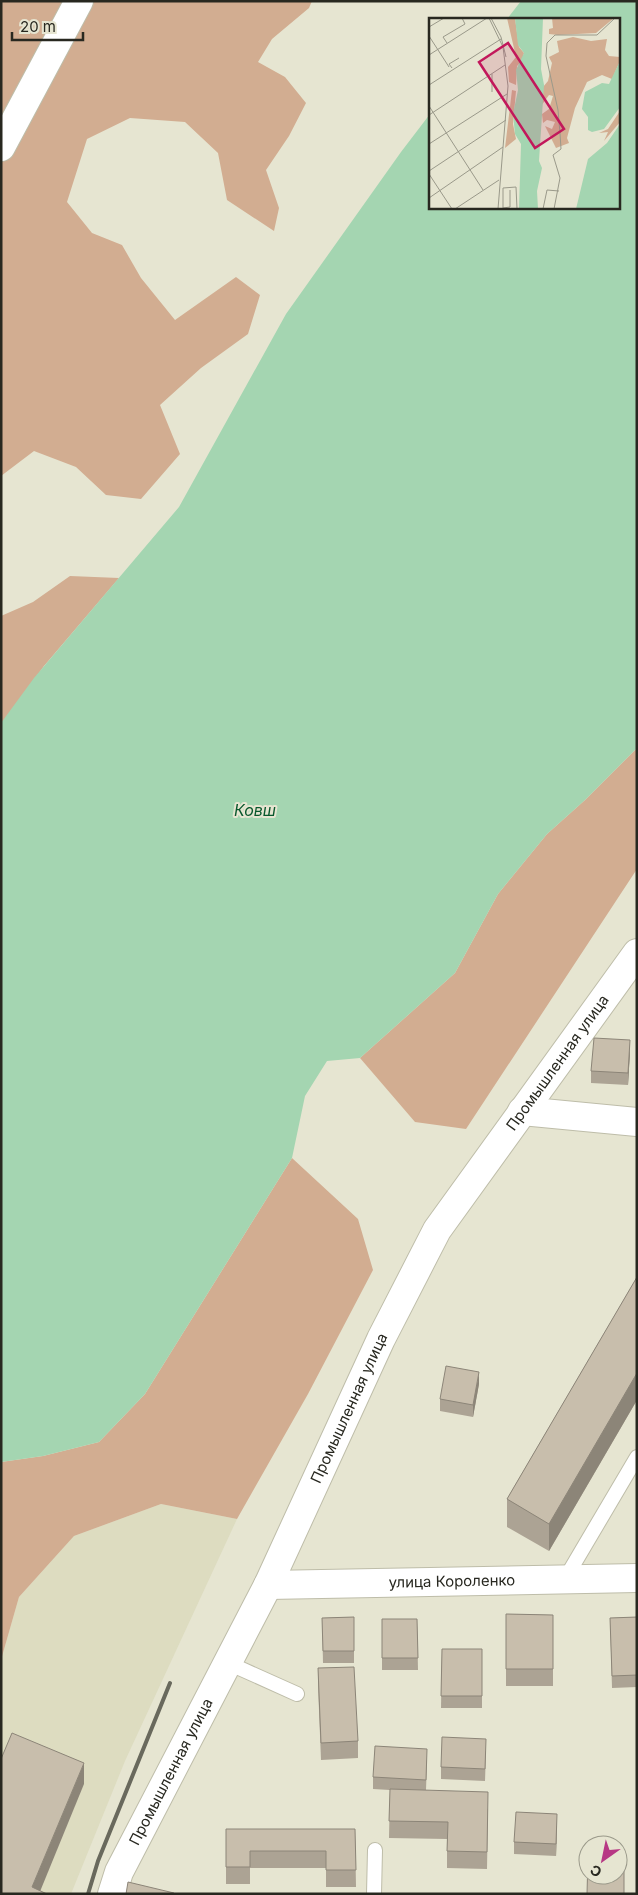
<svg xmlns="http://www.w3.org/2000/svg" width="638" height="1895" font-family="Inter,sans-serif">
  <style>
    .built { fill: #dddcc0 }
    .green { fill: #d2ad91 }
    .water { fill: #a4d5b1 }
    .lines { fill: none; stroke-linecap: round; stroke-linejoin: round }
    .lane-casing { stroke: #bebda9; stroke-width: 16 }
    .street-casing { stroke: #bebda9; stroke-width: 30 }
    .lane { stroke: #fff; stroke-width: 14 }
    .street { stroke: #fff; stroke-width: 28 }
    .rail { stroke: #69695d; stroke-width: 4 }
    .wall { fill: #aca394 }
    .shaded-wall { fill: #8c8578 }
    .building { fill: #c8beac; stroke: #8c8578 }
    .labels { text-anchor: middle; stroke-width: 4; stroke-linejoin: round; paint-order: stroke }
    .street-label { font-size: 15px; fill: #282820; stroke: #e6e5d1 }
    .water-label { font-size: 16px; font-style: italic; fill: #09582d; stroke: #e6e5d1 }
    .inset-road { fill: none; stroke: #9a998a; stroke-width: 1 }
    .view { fill: #c2185b; fill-opacity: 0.15; stroke: #c2185b; stroke-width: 2.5 }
    .inset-edge { fill: none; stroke: #282820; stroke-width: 2.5 }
  </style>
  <rect width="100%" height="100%" fill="#e6e5d1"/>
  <path class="built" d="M161,1504L237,1519L125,1761L71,1894H1V1660L19,1597L74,1536Z"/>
  <g class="green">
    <path d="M1,1H312L309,8L272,39L258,62L285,77L306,103L289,136L266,170L279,208L274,231L227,200L218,153L185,122L130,118L87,139L67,202L92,233L122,245L141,278L175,320L236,277L260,295L248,334L201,368L160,405L180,454L141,499L106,495L76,467L34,451L1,476Z"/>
    <path d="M70,576L119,578L44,666L1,725V616L33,602Z"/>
    <path d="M637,748V869L466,1129L415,1122L360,1058L455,973L498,894L547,834L585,800Z"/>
    <path d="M292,1158L358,1219L373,1270L308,1394L237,1519L161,1504L74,1536L19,1597L1,1660V1462L43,1456L99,1442L145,1394Z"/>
  </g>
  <path class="water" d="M521,1H637V748L585,800L547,834L498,894L455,973L360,1058L327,1061L305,1096L292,1158L145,1394L99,1442L43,1456L1,1462V723L34,678L179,507L286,314L401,152L430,114V208H619V19H507Z"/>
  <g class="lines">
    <defs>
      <g id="lane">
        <path d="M565,1579L637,1457"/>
        <path d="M228,1663L297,1694"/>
        <path d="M374,1894L375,1850"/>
      </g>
      <g id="street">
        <path d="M1,147L79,1"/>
        <path d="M522,1111L637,1122"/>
        <path id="s1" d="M268,1585L637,1578"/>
        <path id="s2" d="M112,1894L119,1872L268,1585L381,1339L437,1230L637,953"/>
      </g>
    </defs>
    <use href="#lane" class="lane-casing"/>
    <use href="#street" class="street-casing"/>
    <use href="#lane" class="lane"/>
    <use href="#street" class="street"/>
    <path class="rail" d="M88,1894L98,1861L170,1683"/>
  </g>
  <g class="wall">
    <path d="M630,1052L628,1085L591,1083V1071Z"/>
    <path d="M637,1277V1400L549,1551L507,1527V1499Z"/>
    <path d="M479,1384L473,1417L440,1411V1399Z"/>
    <path d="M506,1614L553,1615V1686H506Z"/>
    <path d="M354,1617V1663H323L322,1618Z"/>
    <path d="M637,1617V1687L612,1688L610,1618Z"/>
    <path d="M382,1619H417L418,1670H382Z"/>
    <path d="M442,1649H482V1708H441Z"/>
    <path d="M318,1668L358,1741V1758L321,1760L318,1685Z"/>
    <path d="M486,1751L485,1781L441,1779V1767Z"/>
    <path d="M427,1760L426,1790L488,1809L487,1869L447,1868V1839L389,1838L390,1790L373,1789V1777Z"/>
    <path d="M557,1826L556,1856L514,1854V1842Z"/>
    <path d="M226,1829H355L356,1887H326V1868H250V1884H226Z"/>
  </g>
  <g class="shaded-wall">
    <path d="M630,1040V1052L628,1085V1073Z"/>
    <path d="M479,1372V1384L473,1417V1405Z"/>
    <path d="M637,1373V1400L549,1551V1524Z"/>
    <path d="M84,1763V1784L39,1894L32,1887Z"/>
    <path d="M557,1814V1826L556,1856V1844Z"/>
  </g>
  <g class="building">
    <path d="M594,1038L630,1040L628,1073L591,1071Z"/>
    <path d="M637,1277V1373L549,1524L507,1499Z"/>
    <path d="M446,1366L479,1372L473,1405L440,1399Z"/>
    <path d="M506,1614L553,1615V1669H506Z"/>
    <path d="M354,1617V1651H323L322,1618Z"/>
    <path d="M637,1617V1675L612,1676L610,1618Z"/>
    <path d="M382,1619H417L418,1658H382Z"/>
    <path d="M442,1649H482V1696H441Z"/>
    <path d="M354,1667L358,1741L321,1743L318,1668Z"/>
    <path d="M12,1733L84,1763L32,1887L47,1894H1V1759Z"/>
    <path d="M442,1737L486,1739L485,1769L441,1767Z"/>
    <path d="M375,1746L427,1749L426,1780L373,1777Z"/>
    <path d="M390,1789L488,1792L487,1852L447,1851L448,1822L389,1821Z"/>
    <path d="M516,1812L557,1814L556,1844L514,1842Z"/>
    <path d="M226,1829H355L356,1870H326V1851H250V1867H226Z"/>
    <path d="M588,1856V1875H618V1857H624V1894H587Z"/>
    <path d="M128,1882L174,1893L173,1894H126Z"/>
  </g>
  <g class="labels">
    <g class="street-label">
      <text dy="5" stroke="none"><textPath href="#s2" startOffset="946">Промышленная улица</textPath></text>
      <text dy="5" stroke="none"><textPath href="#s2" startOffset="541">Промышленная улица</textPath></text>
      <text dy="5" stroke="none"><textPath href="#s1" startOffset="184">улица Короленко</textPath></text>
      <text dy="5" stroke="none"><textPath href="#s2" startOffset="136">Промышленная улица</textPath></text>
    </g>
    <g class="water-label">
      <text x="255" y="816">Ковш</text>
    </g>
  </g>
  <g transform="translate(429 18)">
    <rect width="191" height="191" fill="#e6e5d1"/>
    <path d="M78,0H86L90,29L95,35L93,43L88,48L87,67L80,64L79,49L87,39ZM123,0H185L167,15L129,17L120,16V11L124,10ZM144,19L162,23L178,21L176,32L180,38L191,39V43L183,61L173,57L158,64L146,90L138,120L140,125L127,130L116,108L123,111L126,104L118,102L114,105L113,96L120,91L124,78L120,77L112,88L114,69L119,63L123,45L120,39L130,34L128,23ZM83,72L87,73L84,106L87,121L76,130ZM191,93V104L175,123L179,114L170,115L179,111Z" fill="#d2ad91"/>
    <path d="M86,0H114L112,51L115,67L110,143L113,150L108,173L109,191H90L92,126L86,116L84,96L89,72L87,52L95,35L89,27ZM191,43V89L175,111L163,114L159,112V99L153,91L156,74L173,65L180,66ZM191,106V191H147L159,141L178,125Z" fill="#a4d5b1"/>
    <path class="inset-road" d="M60,0L74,29L79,68L69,191M62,0L72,19L77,39M0,9L15,0M0,18L20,49M18,25L14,19L36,6L33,0M0,37L58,0M23,50L20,46L30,40M63,56V74M0,67L72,21M0,88L54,172M0,97L76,47M0,126L78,76M0,153L77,102M0,156L23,191M0,180L74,129M74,190L81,189V172M26,191L70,162M74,191V170L87,169L88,191M114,191L118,172L130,173M125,191L131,160L124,137L132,131L131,115L129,92L117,38L118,25L126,17H168L186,0"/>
    <path class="view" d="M79,25L135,111L106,130L50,44Z"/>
    <rect width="191" height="191" class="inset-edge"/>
  </g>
  <rect width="638" height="1895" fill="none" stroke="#282820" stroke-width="5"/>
  <g transform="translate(603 1860) rotate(213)"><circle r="24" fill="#e6e5d1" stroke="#9a998a"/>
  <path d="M0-4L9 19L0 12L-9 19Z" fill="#b73784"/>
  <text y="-8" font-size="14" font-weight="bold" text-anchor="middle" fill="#282820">С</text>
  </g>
  <path d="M12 32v8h71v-8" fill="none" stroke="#282820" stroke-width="2.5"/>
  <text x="20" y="32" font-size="15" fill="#282820" stroke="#e6e5d1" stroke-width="4" paint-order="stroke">20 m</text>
</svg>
